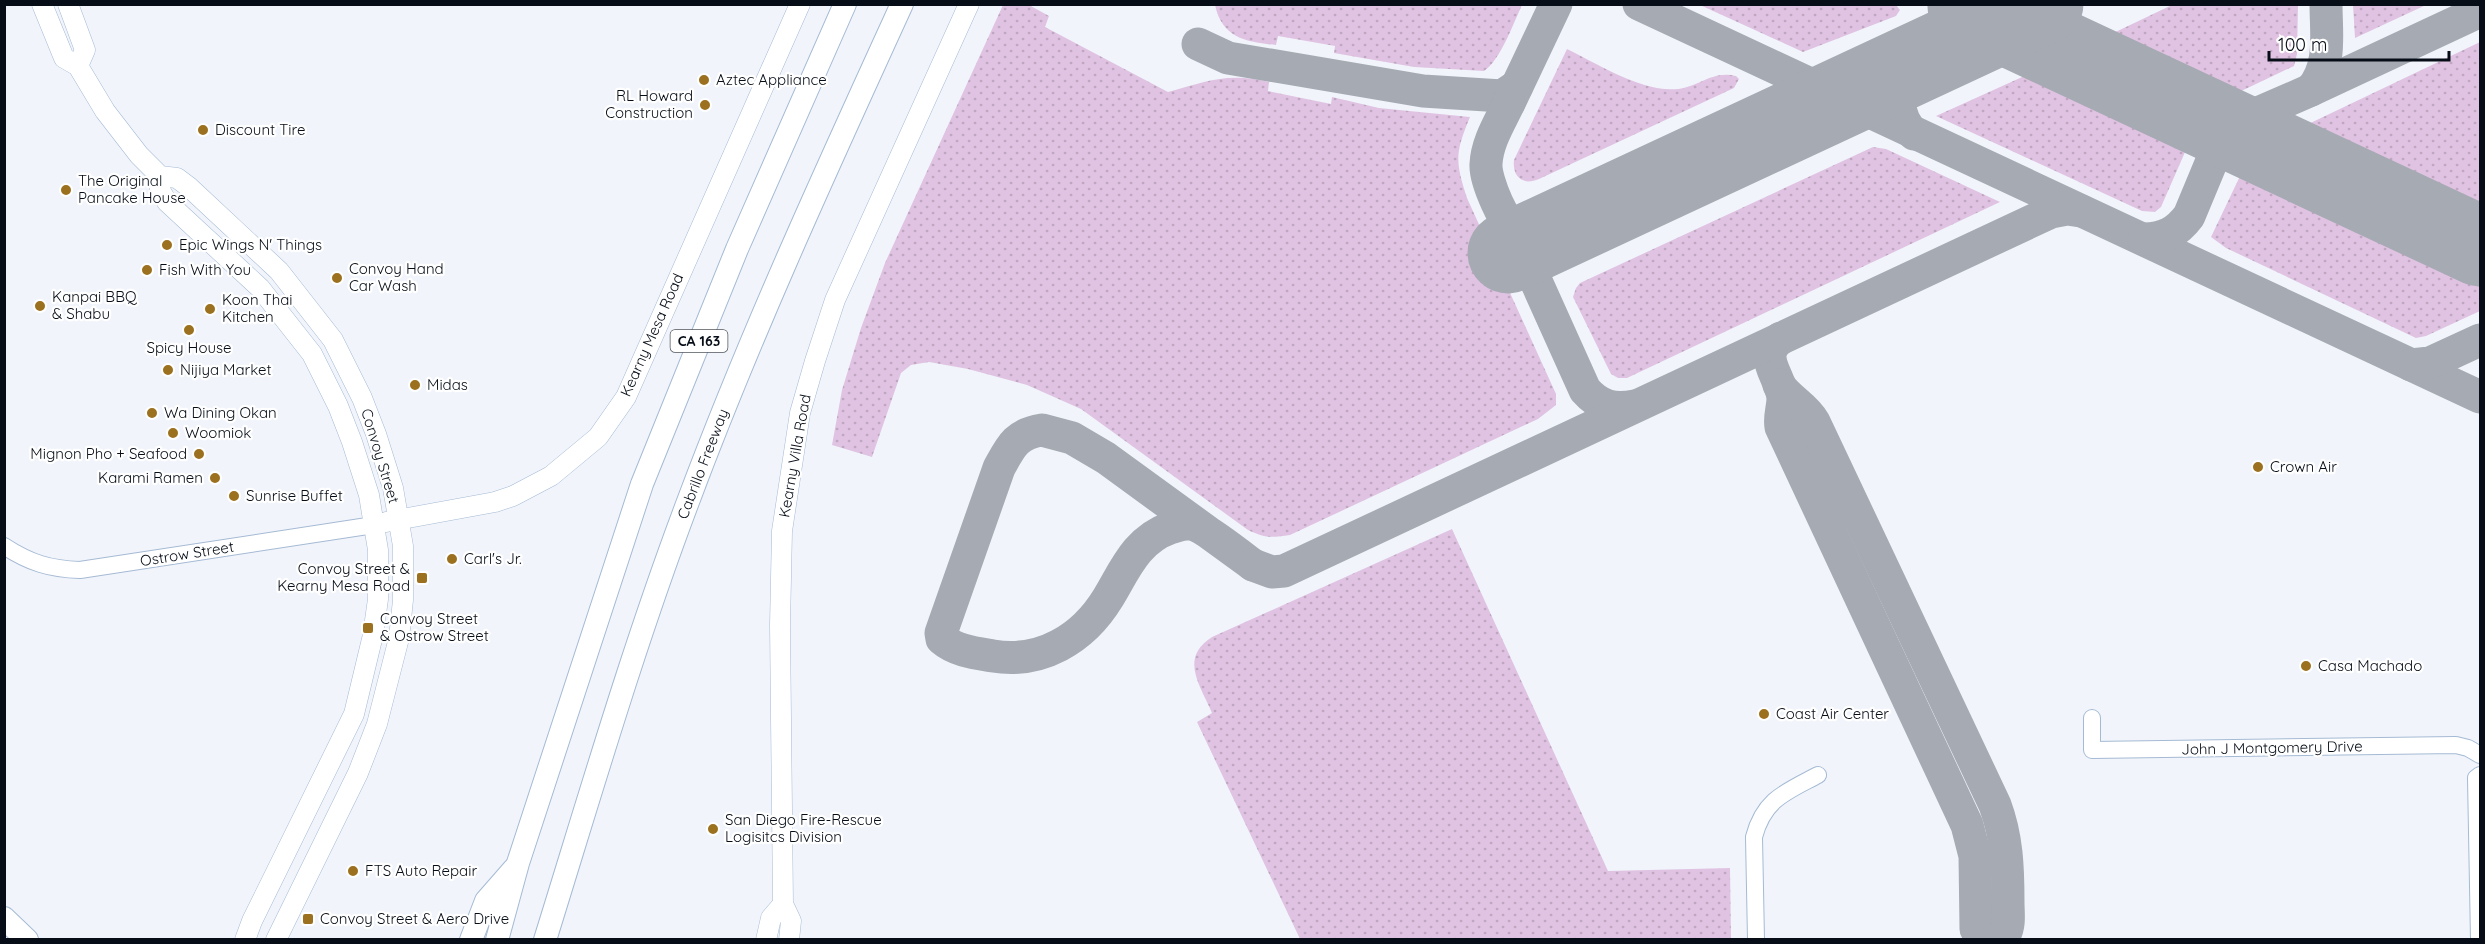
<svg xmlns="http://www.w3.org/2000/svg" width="2485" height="944" font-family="Quicksand,sans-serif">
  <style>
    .grass { fill: url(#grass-dots) }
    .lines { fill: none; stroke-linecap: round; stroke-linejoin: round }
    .taxiway { stroke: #a6aab2; stroke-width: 33 }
    .runway { stroke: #a6aab2; stroke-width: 81 }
    .minor-casing { stroke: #a5bad4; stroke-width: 18 }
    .major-casing { stroke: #a5bad4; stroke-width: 21 }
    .highway-casing { stroke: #a5bad4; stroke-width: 24 }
    .minor { stroke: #fff; stroke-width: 16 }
    .major { stroke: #fff; stroke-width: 20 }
    .highway { stroke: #fff; stroke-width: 22 }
    .poi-dot { fill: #9b701f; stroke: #fff; stroke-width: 2 }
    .labels { text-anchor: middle; stroke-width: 4.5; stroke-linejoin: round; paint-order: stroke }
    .shield { fill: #fff; stroke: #51565c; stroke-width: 1.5 }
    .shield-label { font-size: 14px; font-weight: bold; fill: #060d16 }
    .poi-label { font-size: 15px; fill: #060d16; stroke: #fff; text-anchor: start }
    .street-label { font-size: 15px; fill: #060d16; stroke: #fff }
  </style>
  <defs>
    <pattern id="grass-dots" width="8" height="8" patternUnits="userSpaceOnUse" patternTransform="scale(1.5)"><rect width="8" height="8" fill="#e0c3e2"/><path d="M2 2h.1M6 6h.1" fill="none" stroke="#bfa6c1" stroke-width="1.8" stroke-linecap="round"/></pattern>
  </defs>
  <rect width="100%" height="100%" fill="#f1f5fb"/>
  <g class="grass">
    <path d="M2174,4L2298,5L2297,54L2294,66L2235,94H2230L2105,37Z"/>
    <path d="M1003,5H1029L1049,16L1045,27L1168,92C1208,81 1227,72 1269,82L1268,91L1331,104L1332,97L1379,108L1470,117C1455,153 1455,161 1467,198L1556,394V405L1538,419L1290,535C1271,538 1265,538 1248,530L1081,409L1027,385L968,369L929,362L911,365L901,373L872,457L832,445L842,390L861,328L885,263Z"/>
    <path d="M1215,5V4L1522,5C1514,22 1500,61 1484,71L1414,67L1334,53L1335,46L1278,36L1276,45C1246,42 1222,38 1215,5Z"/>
    <path d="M1896,5L1900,10L1896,16L1803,52L1700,5Z"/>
    <path d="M2353,5V4L2426,5L2355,38Z"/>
    <path d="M2480,42V212L2300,128Z"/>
    <path d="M1567,49C1598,64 1643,93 1678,89C1700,86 1713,70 1736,76L1739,79L1734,88L1539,179C1523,186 1512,177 1514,160Z"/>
    <path d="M2031,73L2189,143L2161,207L2155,212L2142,211L1936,116Z"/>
    <path d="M1873,147L1886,149L2000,202L1627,378H1618L1611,374L1573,297L1576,288L1580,283Z"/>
    <path d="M2241,174H2248L2480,281V311L2426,336L2416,338L2226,248L2211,237Z"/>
    <path d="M1452,529L1608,871L1730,868L1731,939H1300L1197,722L1212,713C1200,685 1179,658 1212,637Z"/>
  </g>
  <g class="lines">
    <g class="taxiway">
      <path d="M1639,4L2480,397"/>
      <path d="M1198,44L1228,58L1423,91L1502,96L1517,86"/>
      <path d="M1823,88H1851L1871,84"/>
      <path d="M2311,90C2332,66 2326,34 2326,4"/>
      <path d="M1508,101L1509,103L1556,4"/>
      <path d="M1509,103C1500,122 1487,142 1486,164C1485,180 1505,228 1520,235C1530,240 1541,237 1552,233C1537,244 1529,251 1531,270L1585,390C1600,407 1614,410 1635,406"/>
      <path d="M1914,134C1897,118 1893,88 1911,70C1915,66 1921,63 1926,59"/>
      <path d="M2144,239C2164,239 2177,232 2189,216L2226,127L2311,90L2480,11"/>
      <path d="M1781,338C1756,356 1781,376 1783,398C1783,408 1779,417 1781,427L1967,825L1975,856L1976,929L1980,935L1988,940"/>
      <path d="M2411,365L2430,363L2480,340"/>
      <path d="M1779,385C1789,400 1805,406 1814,422L1995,805C2007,837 2008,868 2008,902C2008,913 2010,924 2005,934L1996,940"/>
      <path d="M1042,430L1072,438L1106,458L1253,565C1241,556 1204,527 1192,524C1184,523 1177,526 1170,528C1136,540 1125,570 1108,598C1083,639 1041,664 993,656C975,653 956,651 942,639L941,633L999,468C1011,446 1016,434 1042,430Z"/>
      <path d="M1253,565L1272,572L1284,571L2051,212L2067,209L2081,211"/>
    </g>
    <g class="runway">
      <path d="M1968,7L2480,246"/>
      <path d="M1508,253L2043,4"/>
    </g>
    <defs>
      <g id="minor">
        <path d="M4,546C30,563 50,569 80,570L374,525"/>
        <path d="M2092,718V750L2456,745L2468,748L2480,755"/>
        <path d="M1756,940L1754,837C1764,799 1786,792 1818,775"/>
        <path d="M2479,940L2476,778L2480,775"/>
      </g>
      <g id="major">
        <path d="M42,4L64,58L78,66L105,111L139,155L160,176L177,178L189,187L279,271L333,340L362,398L376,434L393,488L403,546V600L399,638L377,724L358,773L276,940"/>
        <path d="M68,4L85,50L78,66"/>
        <path d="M160,176V190L167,202L260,288L312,354L338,406L352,442L369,495L378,550V599L373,635L354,714L252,921L245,940"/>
        <path d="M386,522L495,502L513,496L551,476L598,437L626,397L800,4"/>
        <path d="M766,940L771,918L783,904"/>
        <path d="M789,940L791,921L783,904L780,625L782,531L800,413L815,361L835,300L969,4"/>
      </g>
      <g id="highway">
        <path d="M4,918L27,940"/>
        <path d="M471,940L486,901L514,869"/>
        <path d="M497,940L518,863L642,484L737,249L845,4"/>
        <path d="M545,940C591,792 634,644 689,499C752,331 827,168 902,4"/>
      </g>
    </defs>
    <use href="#minor" class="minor-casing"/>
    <use href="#major" class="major-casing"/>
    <use href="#highway" class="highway-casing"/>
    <use href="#minor" class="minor"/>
    <use href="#major" class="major"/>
    <use href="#highway" class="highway"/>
  </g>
  <g class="poi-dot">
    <circle cx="704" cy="80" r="6"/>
    <circle cx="705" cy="105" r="6"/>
    <circle cx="203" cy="130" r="6"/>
    <circle cx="66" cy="190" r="6"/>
    <circle cx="167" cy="245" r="6"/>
    <circle cx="147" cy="270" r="6"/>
    <circle cx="337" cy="278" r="6"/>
    <circle cx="40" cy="306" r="6"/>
    <circle cx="210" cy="309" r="6"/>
    <circle cx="189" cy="330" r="6"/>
    <circle cx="168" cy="370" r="6"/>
    <circle cx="415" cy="385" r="6"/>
    <circle cx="152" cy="413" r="6"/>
    <circle cx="173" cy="433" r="6"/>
    <circle cx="199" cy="454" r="6"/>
    <circle cx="2258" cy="467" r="6"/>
    <circle cx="215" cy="478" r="6"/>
    <circle cx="234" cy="496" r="6"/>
    <circle cx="452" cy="559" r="6"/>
    <rect x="416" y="572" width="12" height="12" rx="3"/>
    <rect x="362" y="622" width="12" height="12" rx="3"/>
    <circle cx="2306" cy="666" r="6"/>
    <circle cx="1764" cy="714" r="6"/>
    <circle cx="713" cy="829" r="6"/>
    <circle cx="353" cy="871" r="6"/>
    <rect x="302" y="913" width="12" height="12" rx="3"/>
  </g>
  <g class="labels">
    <rect class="shield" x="670.5" y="330" width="57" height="22" rx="4.5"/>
    <g class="shield-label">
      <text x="699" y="346">CA 163</text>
    </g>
    <g class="poi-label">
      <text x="716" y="85">Aztec Appliance</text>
      <text x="693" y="101" text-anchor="end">RL Howard<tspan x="693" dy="17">Construction</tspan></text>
      <text x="215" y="135">Discount Tire</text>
      <text x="78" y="186">The Original<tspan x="78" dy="17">Pancake House</tspan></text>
      <text x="179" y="250">Epic Wings N' Things</text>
      <text x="349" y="274">Convoy Hand<tspan x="349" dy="17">Car Wash</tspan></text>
      <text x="159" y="275">Fish With You</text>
      <text x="52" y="302">Kanpai BBQ<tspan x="52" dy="17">&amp; Shabu</tspan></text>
      <text x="222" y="305">Koon Thai<tspan x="222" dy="17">Kitchen</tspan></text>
      <text x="189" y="353" text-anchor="middle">Spicy House</text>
      <text x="180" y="375">Nijiya Market</text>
      <text x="427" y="390">Midas</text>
      <text x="164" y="418">Wa Dining Okan</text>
      <text x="185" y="438">Woomiok</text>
      <text x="187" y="459" text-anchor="end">Mignon Pho + Seafood</text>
      <text x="2270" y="472">Crown Air</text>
      <text x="203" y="483" text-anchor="end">Karami Ramen</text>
      <text x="246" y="501">Sunrise Buffet</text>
      <text x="464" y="564">Carl's Jr.</text>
      <text x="410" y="574" text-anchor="end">Convoy Street &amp;<tspan x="410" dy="17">Kearny Mesa Road</tspan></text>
      <text x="380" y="624">Convoy Street<tspan x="380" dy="17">&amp; Ostrow Street</tspan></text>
      <text x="2318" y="671">Casa Machado</text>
      <text x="1776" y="719">Coast Air Center</text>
      <text x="725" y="825">San Diego Fire-Rescue<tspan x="725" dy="17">Logisitcs Division</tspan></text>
      <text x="365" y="876">FTS Auto Repair</text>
      <text x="320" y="924">Convoy Street &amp; Aero Drive</text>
    </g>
    <g class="street-label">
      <text transform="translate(652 335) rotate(-66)" y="5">Kearny Mesa Road</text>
      <text transform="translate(380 456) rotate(73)" y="5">Convoy Street</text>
      <text transform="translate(795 456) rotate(-80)" y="5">Kearny Villa Road</text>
      <text transform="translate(703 464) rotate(-69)" y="5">Cabrillo Freeway</text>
      <text transform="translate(187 554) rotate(-9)" y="5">Ostrow Street</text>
      <text transform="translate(2272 748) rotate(-1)" y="5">John J Montgomery Drive</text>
    </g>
  </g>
  <rect width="2485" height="944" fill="none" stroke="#060d16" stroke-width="12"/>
  <path d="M2269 51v9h180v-9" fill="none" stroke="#060d16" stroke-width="3"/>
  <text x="2278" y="51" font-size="18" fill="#060d16" stroke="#ffffff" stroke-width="4.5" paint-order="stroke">100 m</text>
</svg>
